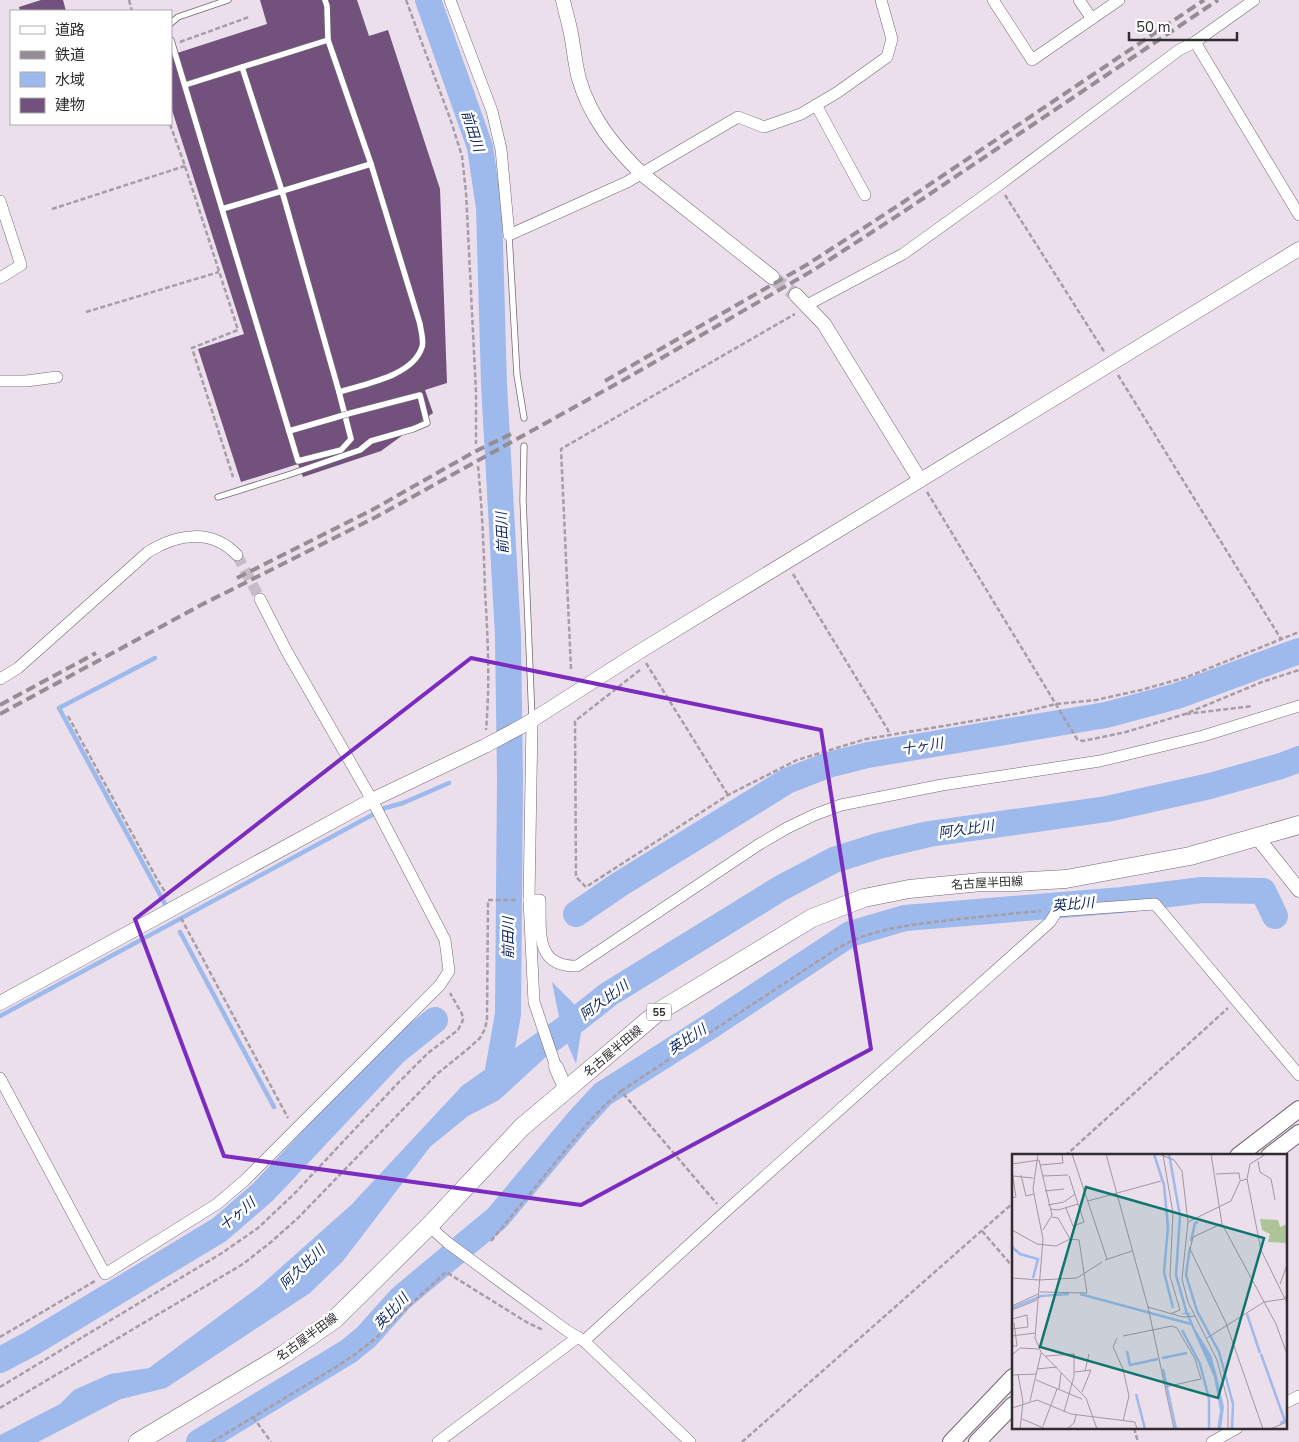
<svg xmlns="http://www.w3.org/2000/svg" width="1299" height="1442" font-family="'Nunito Sans','Noto Sans JP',sans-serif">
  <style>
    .water { fill: #9eb9ec }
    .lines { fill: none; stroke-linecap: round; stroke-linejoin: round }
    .stream { stroke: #9eb9ec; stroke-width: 4.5 }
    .river { stroke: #9eb9ec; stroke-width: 26 }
    .building { fill: #72517d }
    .minor-tunnel { stroke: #c6bbc7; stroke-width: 11; stroke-dasharray: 11 5.5; stroke-linecap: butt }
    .tertiary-tunnel { stroke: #c6bbc7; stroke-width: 14; stroke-dasharray: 14 7; stroke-linecap: butt }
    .service-casing { stroke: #736874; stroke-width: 7 }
    .minor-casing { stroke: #736874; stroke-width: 12 }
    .tertiary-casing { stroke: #736874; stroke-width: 15 }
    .secondary-casing { stroke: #736874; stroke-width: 18 }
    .primary-casing { stroke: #736874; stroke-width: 19 }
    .path { stroke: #a69da7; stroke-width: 2.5; stroke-dasharray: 5 2.5; stroke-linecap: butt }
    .service { stroke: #fff; stroke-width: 5.5 }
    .minor { stroke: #fff; stroke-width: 11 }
    .tertiary { stroke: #fff; stroke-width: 14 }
    .secondary { stroke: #fff; stroke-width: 16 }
    .primary { stroke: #fff; stroke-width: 18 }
    .rail { stroke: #958d96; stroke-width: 4; stroke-dasharray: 10 5; stroke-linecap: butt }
    .service-bridge-casing { stroke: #736874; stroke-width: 7; stroke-linecap: butt }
    .service-bridge { stroke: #fff; stroke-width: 5.5 }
    .marked { fill: none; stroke: #7b2cbf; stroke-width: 4; stroke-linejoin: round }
    .labels { text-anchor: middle; stroke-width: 5; stroke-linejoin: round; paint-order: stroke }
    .shield { fill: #fff; stroke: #6e6b6f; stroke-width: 1 }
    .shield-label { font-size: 11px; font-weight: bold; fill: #302c31 }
    .street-label { font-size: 12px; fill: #302c31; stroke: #fff }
    .water-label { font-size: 14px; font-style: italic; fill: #0b245f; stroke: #fff }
    .inset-river { fill: none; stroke: #9eb9ec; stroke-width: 2.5 }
    .inset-road { fill: none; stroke: #a097a1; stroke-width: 1 }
    .view { fill: #0f766e; fill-opacity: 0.15; stroke: #0f766e; stroke-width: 2.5 }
    .inset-edge { fill: none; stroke: #302c31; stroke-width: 2.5 }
  </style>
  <rect width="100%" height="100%" fill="#ebdfec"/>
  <path class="water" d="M552,982L574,1004L582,1026L576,1064L567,1043L548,1055L499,1100L468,1116L430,1147L343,1261L310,1293L166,1388L121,1399L38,1442H0V1435L60,1404L74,1390L110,1374L149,1368L260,1286L351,1205L462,1086L559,1017Z"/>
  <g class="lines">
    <g class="stream">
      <path d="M155,658L59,708L165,904"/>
      <path d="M180,932L274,1107"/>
      <path d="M0,1016L385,808L403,803L449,783"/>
    </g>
    <g class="river">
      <path d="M428,0L480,147L489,208L494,384L508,636L510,778L508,1014L497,1076"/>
      <path d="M576,914L620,884L787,781L828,765L868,755L1106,715L1177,696L1299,651"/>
      <path d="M552,1039L609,994L781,888L834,860L878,846L929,834L1107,809L1210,786L1281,766L1299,759"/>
      <path d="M0,1360L32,1343L219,1230L263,1192L395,1052L435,1020"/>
      <path d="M199,1442L349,1351L366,1337L401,1298L497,1218L578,1121L603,1094L709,1027L850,934L905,918L1122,900L1202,890L1263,891L1275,916"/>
    </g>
  </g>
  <g class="building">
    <path d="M41,0H63L66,11H20L19,7Z"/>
    <path d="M260,0H357L369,36L388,30L440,189L447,383L425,390L433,413L381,451L303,477L298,464L241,482L198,349L244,334L171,107V55L267,24Z"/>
  </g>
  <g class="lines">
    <path class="minor-tunnel" d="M237,555L260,599"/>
    <path class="tertiary-tunnel" d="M772,277L796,295"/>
    <defs>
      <g id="service">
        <path d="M171,23L178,17L228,0"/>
        <path d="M171,40L298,461L341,450L351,439L339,392C365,384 413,376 422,347C424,341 421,331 420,324L371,164L328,40L327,6L325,0"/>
        <path d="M185,85L328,40"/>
        <path d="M222,209L282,191L242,67"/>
        <path d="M509,235L517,375L524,418"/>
        <path d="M339,392L282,191L371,164"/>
        <path d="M289,431L334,418"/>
        <path d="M524,446L523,500L532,719"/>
        <path d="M218,497L291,474L360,450L371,441L413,429L427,423L420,395L347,414"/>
      </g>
      <g id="minor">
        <path d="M450,0L492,111L501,149L509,235L627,182L738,117L764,127L801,114L838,92L887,57L892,39L881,0"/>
        <path d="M993,0L1032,60L1119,0"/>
        <path d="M1079,0L1092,19"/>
        <path d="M1195,42L1299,215"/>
        <path d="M816,105L865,195"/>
        <path d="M0,201L21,265L0,278"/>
        <path d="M807,305L903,254L999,185L1179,50L1195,42L1254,0"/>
        <path d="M0,381H26L57,377"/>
        <path d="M0,679L18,668L148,552C177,534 211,528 237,555"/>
        <path d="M532,721L529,900L534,1002L556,1067"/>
        <path d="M529,900H540C541,930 534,967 577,966L758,845L787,828L814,815L841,805L942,785L1100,761L1203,736L1299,706"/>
        <path d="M0,1078L105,1274L217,1204L244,1181L440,985L449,971L445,940L372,800L286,650L260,599"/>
        <path d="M429,1226L448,1243L566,1330L584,1341L690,1442"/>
        <path d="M584,1341L725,1212L1050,922L1057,911L1155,904L1299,1075"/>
        <path d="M1285,1403L1299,1396"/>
        <path d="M438,1442L578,1337"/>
        <path d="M1212,1442L1237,1428"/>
      </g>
      <g id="tertiary">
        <path d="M563,0C565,11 569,22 571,34C574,49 575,64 579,79C590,117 614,147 642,174L772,277"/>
        <path d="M796,295L824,324L920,480"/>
        <path d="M1257,837L1299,890"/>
        <path d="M0,1003L372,800L485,746L526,724L639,652L1299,249"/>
        <path d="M556,1067L566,1090"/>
      </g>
      <g id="secondary">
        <path d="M1238,1156L1299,1109"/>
        <path d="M1269,1156L1299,1133"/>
        <path d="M951,1442L1013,1377"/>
        <path d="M977,1442L1013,1405"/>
      </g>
      <path id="primary" d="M138,1442L283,1355L335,1319L429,1226L522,1127L566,1090L658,1012L812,918L864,898L909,889L981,882H1014L1066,879L1190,856L1299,825"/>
    </defs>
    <use href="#service" class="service-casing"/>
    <use href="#minor" class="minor-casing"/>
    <use href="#tertiary" class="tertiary-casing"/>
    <use href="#secondary" class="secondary-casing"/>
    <use href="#primary" class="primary-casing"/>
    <g class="path">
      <path d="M129,0L132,11"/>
      <path d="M406,0L451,121L462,156L466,192L476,392V444"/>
      <path d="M180,42L249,17"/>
      <path d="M170,124L185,166L238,330L192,348L233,477"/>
      <path d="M1005,195L1105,353"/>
      <path d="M52,209L185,166"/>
      <path d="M86,312L219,272"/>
      <path d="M1118,375L1281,639"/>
      <path d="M478,466C482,508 484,550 485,592C488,638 490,684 486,730"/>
      <path d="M927,492L1077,739L1083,741L1126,732L1185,714L1262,682L1299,670"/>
      <path d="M793,574L888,730L889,735"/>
      <path d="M646,663L728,795"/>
      <path d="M571,669L561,449L795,314"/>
      <path d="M640,670L575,721L576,877L586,887L728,795L797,760L866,739L1020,713L1056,704L1096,700L1141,690L1187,677L1299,632"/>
      <path d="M1186,714L1253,706"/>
      <path d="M68,716L158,881L168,896"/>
      <path d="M181,918L288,1118"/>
      <path d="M621,1091L838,948C872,929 904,926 942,921C975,917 1008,914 1041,911"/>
      <path d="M1065,1156L1228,1008"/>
      <path d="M982,1231L1013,1267"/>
      <path d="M491,1241L587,1124L602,1108L621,1091L717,1204"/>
      <path d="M0,1337L95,1281"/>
      <path d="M0,1387L222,1253L258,1228L294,1194L397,1084L428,1053L458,1030L463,1020L462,1014L450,993"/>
      <path d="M0,1408L243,1264L271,1242L299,1217L437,1074L469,1048L480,1038L485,1029L487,1019L488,900H518"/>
      <path d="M253,1417L271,1442"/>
      <path d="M1134,1428L1138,1442"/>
      <path d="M212,1442L333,1369L357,1353L376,1338L410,1305L446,1272L528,1323L543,1330"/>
      <path d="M742,1442L1013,1203"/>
    </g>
    <use href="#service" class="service"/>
    <use href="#minor" class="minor"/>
    <use href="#tertiary" class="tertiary"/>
    <use href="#secondary" class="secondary"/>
    <use href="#primary" class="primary"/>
    <g class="rail">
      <path d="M605,381L808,264L899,205L1204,0"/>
      <path d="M237,578L372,510L474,452L511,434"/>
      <path d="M0,705L96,653"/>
      <path d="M0,714L201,605L376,517L627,378L812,271L903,212L1218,0"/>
    </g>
    <defs>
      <path id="service-bridge" d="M334,418L347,414"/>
    </defs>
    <use href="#service-bridge" class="service-bridge-casing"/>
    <use href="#service-bridge" class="service-bridge"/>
  </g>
  <path class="marked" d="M471,658L821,730L871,1049L581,1205L224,1156L135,919Z"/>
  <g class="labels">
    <rect class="shield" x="646.5" y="1003.5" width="25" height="17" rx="4"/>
    <g class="shield-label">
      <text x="659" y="1016">55</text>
    </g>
    <g class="street-label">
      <text transform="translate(987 883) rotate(-3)" y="4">名古屋半田線</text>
      <text transform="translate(613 1051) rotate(-40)" y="4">名古屋半田線</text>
      <text transform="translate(307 1337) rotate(-36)" y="4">名古屋半田線</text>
    </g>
    <g class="water-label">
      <text transform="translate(473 131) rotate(72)" y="5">前田川</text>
      <text transform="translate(502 533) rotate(-93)" y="5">前田川</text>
      <text transform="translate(922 746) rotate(-9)" y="5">十ヶ川</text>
      <text transform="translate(966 829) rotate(-8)" y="5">阿久比川</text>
      <text transform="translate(1073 904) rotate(-5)" y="5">英比川</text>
      <text transform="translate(508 938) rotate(-90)" y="5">前田川</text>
      <text transform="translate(604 1000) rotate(-36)" y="5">阿久比川</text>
      <text transform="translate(687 1039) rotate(-33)" y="5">英比川</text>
      <text transform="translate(237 1214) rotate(-40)" y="5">十ヶ川</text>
      <text transform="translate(302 1267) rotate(-44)" y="5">阿久比川</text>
      <text transform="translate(391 1311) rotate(-47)" y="5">英比川</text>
    </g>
  </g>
  <g transform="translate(1012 1154)">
    <rect width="275" height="275" fill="#ebdfec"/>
    <path d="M248,65L266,66L268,73L275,70V101L274,89L256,88L258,80L250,76Z" fill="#acc497"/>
    <path d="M175,158L180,160H177L183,175L199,201L205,222L212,253L209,275H205L208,257L202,223L174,160H169Z" fill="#9eb9ec"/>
    <path class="inset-river" d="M142,0L152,31L156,73L152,118L161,154M157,0L168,62L164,121L175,160M179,87L183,69L186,68M0,93L8,100L26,105L21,124M178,93L174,121L185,157L207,198L221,250L220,275M68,140L179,170M0,154L29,142L57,140M235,160L248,199M170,176L188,210L197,245V275M115,197L118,211L146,205M249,200L273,267L268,269M150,204L175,199M151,215L164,275M124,240L133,275"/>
    <path class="inset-road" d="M26,0L21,35L31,85L23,184L29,198L74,244L85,275M60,0L95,105M94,0L136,153L162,275M147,0L162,6L170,17L176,68L170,125L176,148L205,206L216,248V275M199,0L210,70L264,170L275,200M254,0L238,10L235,25L249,96L275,149M151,1L161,59L158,122L168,156L158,160M246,7L248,18L259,25L263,46M0,10L27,6L40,61L31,76M28,11L51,9L50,0M0,17L4,43L0,44M204,20L227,19L228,26M9,21L14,42L22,40M1,22L21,24M30,22L56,21M33,37L52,35M76,47L149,27M36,51L52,48L63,40M54,54L61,72L72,68L57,22M38,55L46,56L66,50M40,63L46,64L58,85M176,68L219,47L228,27L235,25M209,70L181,83L178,95L214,169M0,76L25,90L44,92L58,85L67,86L75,139L28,138M93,106L120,97M0,124L27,126M27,126L65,124L90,108M268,130L275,111M252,148L272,145L275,141M0,152L26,140M136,153L171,163L183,162M0,156L25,146M0,165L15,161L16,173L0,175M214,169L251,275M0,182L23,179M111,182L160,172L165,174L183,205L189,225L153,233M105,184L101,193L111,215L117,242L111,267M195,184L252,148M0,192H5L2,169M0,201L8,194L27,195M34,202L62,200V222L52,258M25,215L45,213M73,217L77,200M63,218L79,216L70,238M6,220L11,248L8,275M0,221L24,220M24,226L70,245M47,235L49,219M18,247L29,199M0,254L25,246L59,260L123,268L125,275M10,265L34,275M31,272L45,235M55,275L62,269L64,261M258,275L275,268"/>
    <path class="view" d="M74,33L252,84L206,244L28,193Z"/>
    <rect width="275" height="275" class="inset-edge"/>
  </g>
  <rect x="10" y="10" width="162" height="115" fill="#ffffff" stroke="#acabad"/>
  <rect x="20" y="26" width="25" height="8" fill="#ffffff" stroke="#acabad"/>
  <text x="55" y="35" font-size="15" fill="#302c31">道路</text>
  <rect x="20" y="51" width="25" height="8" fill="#958d96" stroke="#acabad"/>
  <text x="55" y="60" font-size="15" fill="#302c31">鉄道</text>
  <rect x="20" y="72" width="25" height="15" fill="#9eb9ec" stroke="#acabad"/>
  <text x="55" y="85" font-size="15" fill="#302c31">水域</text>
  <rect x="20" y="98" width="25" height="15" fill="#72517d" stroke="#acabad"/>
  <text x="55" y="110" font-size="15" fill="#302c31">建物</text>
  <path d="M1129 32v8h108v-8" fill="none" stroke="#302c31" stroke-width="2.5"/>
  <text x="1136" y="32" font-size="15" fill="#302c31" stroke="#ffffff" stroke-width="4" paint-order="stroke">50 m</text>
</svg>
